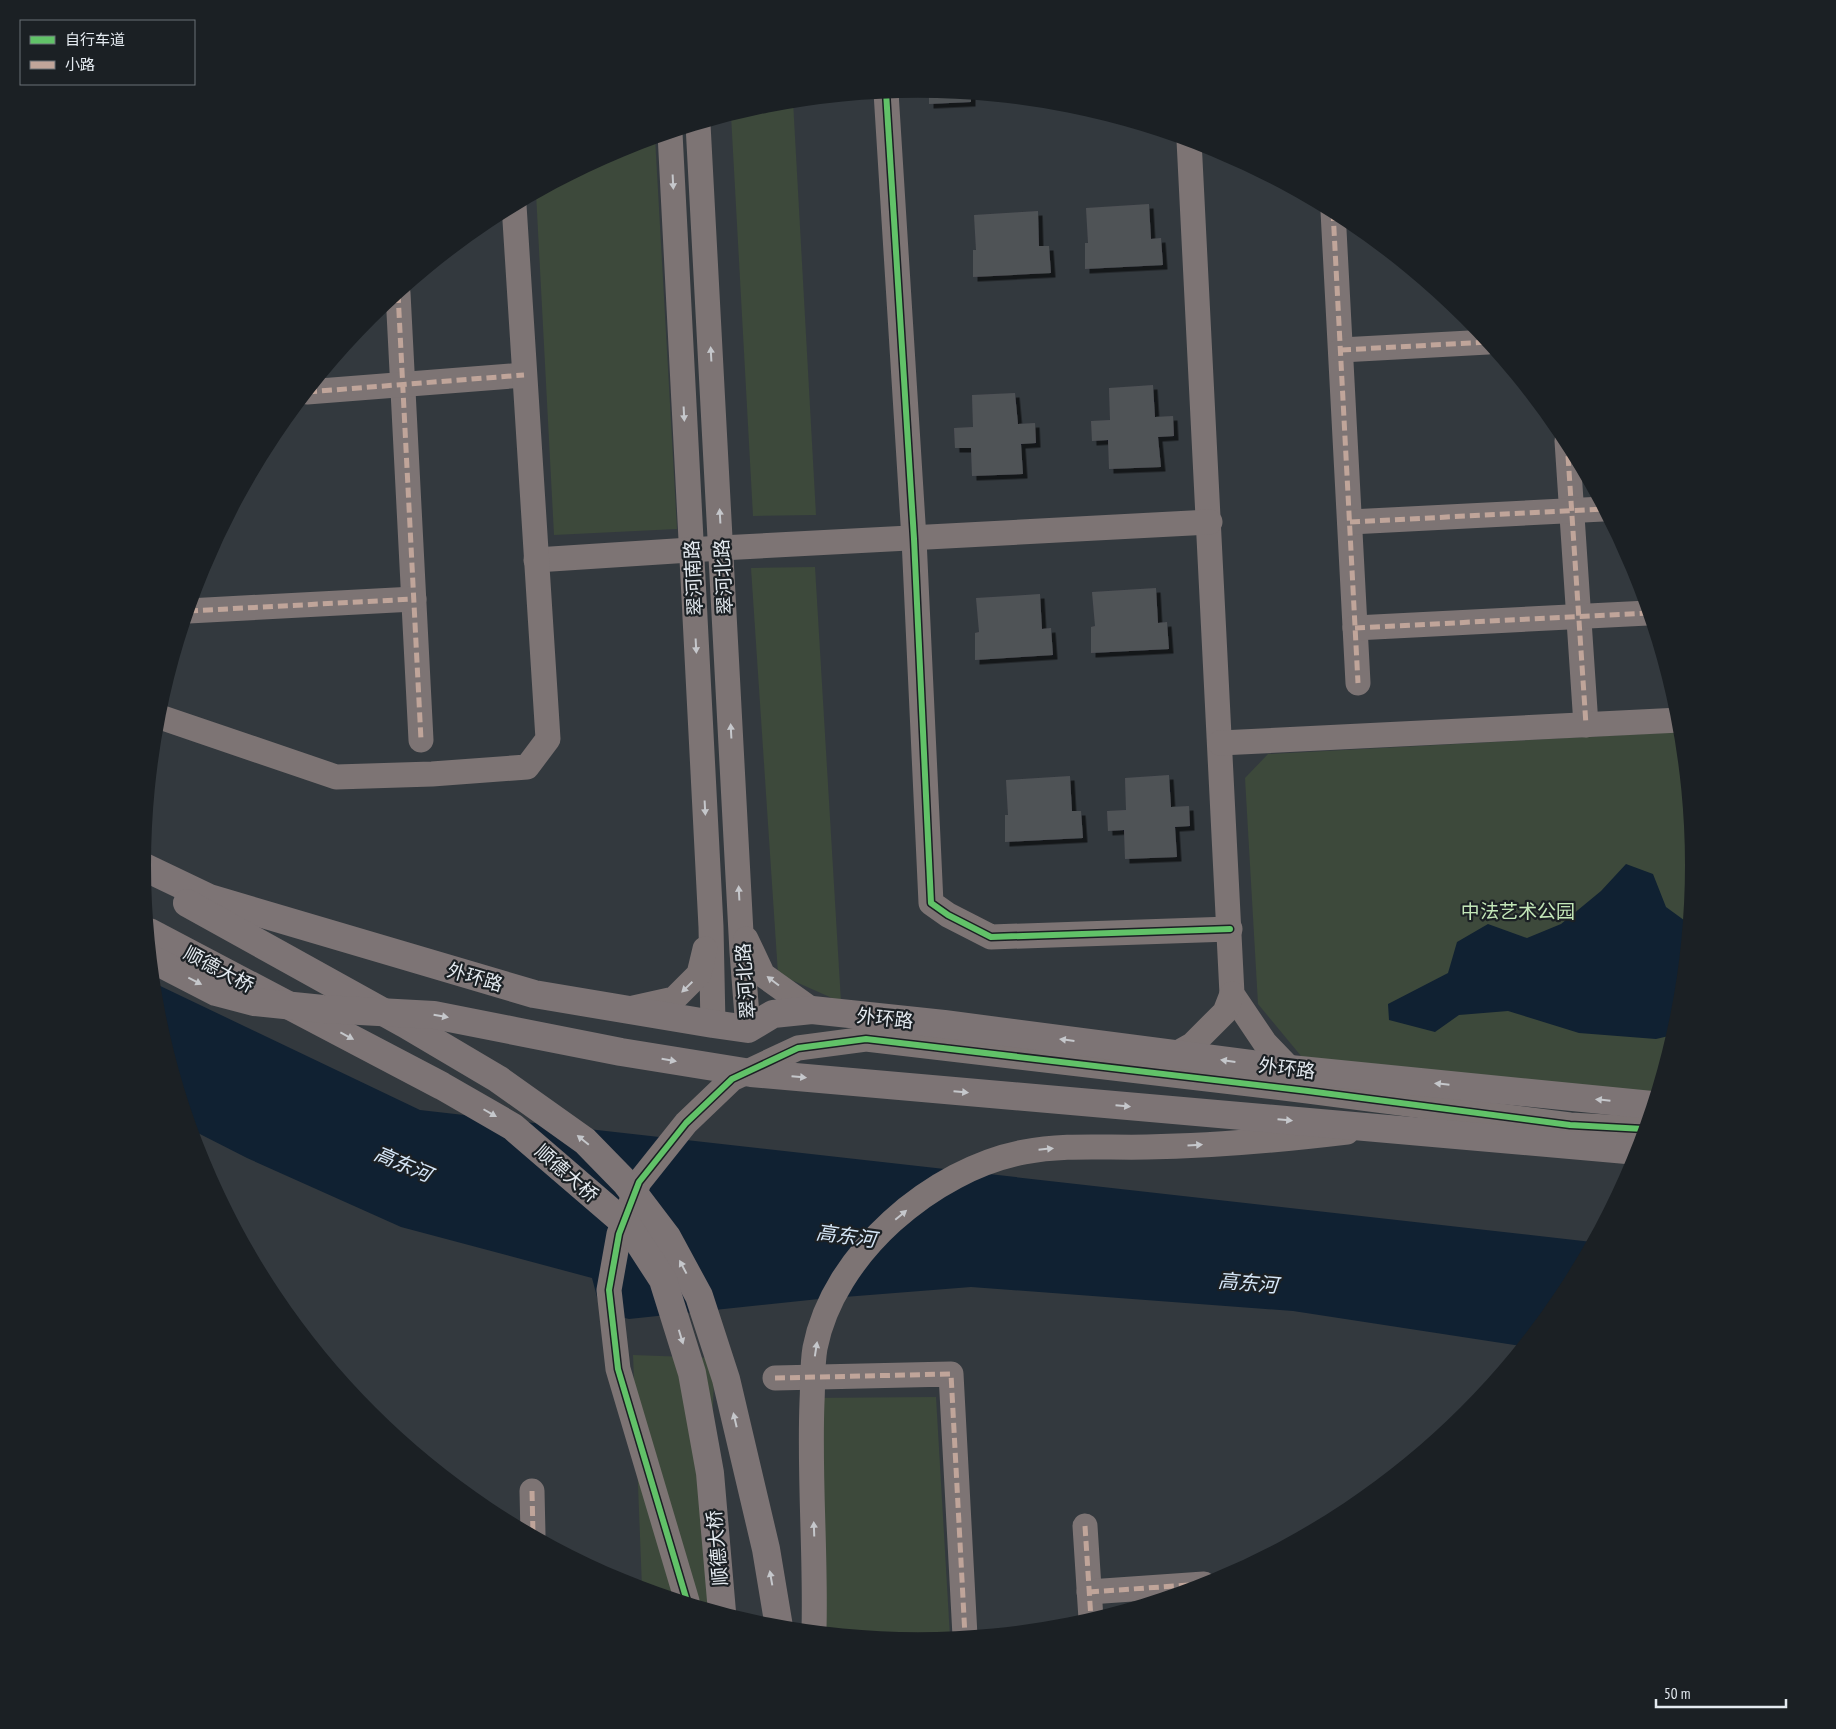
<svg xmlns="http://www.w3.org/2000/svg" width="1836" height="1729" font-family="'PT Sans Narrow','Noto Sans SC',sans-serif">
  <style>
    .green { fill: #3d493b }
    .water { fill: #102132 }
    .building { fill: #505257; filter: url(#shadow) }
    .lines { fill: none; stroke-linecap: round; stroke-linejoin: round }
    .minor { stroke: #7d7474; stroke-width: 25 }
    .major { stroke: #7d7475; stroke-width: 28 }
    .quiet { stroke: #c0a59a; stroke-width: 5; stroke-dasharray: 10 5; stroke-linecap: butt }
    .cycleway-casing { stroke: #1b2024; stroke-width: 9 }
    .cycleway { stroke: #61c268; stroke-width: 6 }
    .oneway { fill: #c5c7cb }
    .labels { text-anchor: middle; stroke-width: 4.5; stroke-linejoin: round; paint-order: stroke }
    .street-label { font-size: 19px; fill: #e4eaf0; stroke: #1b2024 }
    .park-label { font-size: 19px; fill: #c3e7b8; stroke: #1b2024 }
    .water-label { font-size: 20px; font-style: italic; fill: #d6e7f8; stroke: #1b2024 }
  </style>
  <defs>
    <filter id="shadow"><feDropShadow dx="4.5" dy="4.5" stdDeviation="0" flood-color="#0009"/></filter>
  </defs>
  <rect width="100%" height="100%" fill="#33393e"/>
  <g class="green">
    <path d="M793,101L816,515L753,516L731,115L767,104Z"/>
    <path d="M655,137L677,529L554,535L536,193L621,148Z"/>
    <path d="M815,567L841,1002L778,974L751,568Z"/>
    <path d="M1681,732L1694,865L1679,1016L1655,1094L1306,1062L1258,1004L1245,778L1268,754Z"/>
    <path d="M633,1355L715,1358L710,1473L722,1612L642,1588Z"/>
    <path d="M936,1397L950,1637L918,1640L818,1630L806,1398Z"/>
  </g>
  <g class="water">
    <path d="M1626,864L1653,874L1666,907L1688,923L1679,1016L1673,1035L1656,1039L1579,1033L1508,1011L1459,1015L1435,1032L1389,1020L1388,1004L1448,973L1457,942L1488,924L1527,938L1561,924L1601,891Z"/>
    <path d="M154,983L420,1110L1592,1242L1563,1296L1521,1346L1293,1311L971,1287L819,1299L629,1319L601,1312L592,1278L401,1227L247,1158L192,1130L157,1016Z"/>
  </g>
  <g class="building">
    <path d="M929,90L971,94V102L929,104Z"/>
    <path d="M1149,204L1151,239L1161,238L1163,265L1085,269V243H1088L1086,208Z"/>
    <path d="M1038,211L1039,246H1049L1051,273L973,277V250H976L974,215Z"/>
    <path d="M1153,385L1155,417L1173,416L1174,436L1158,437L1161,467L1109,469L1108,440L1092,441L1091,421L1110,420L1109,388Z"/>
    <path d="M1015,393L1018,424L1035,423L1036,443L1021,444L1023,474L972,476L971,448H955L954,428L973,427L972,395Z"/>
    <path d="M1156,588L1158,623L1167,622L1169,649L1091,653V627L1095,626L1092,592Z"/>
    <path d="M1040,594L1042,629L1051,628L1053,655L975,660V633L979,632L976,598Z"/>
    <path d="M1169,775L1171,807L1189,806L1190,826L1175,827L1177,857L1125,859L1124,830L1108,831L1107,811L1126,810L1125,778Z"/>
    <path d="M1070,776L1072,811H1081L1083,838L1005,842V815H1008L1006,780Z"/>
  </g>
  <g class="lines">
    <g class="minor">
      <path d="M886,92L914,539L931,903L948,915L991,937L1230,929"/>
      <path d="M698,124L742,952L748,1029"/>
      <path d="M670,133L711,927L713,1024"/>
      <path d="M1189,140L1232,994L1265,1043L1290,1069"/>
      <path d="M1333,211L1358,683"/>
      <path d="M398,293L421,740"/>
      <path d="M1341,350L1488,342"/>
      <path d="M307,392L524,375"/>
      <path d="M1567,441L1586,725"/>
      <path d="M1350,522L1603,509"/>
      <path d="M536,560L721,548L1210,522"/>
      <path d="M188,611L414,599"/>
      <path d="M1355,628L1648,613"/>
      <path d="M157,716L336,777L432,774L527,767L548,739L514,205"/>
      <path d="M1220,743L1680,720"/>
      <path d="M746,939L763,975L812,1010"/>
      <path d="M629,1009L674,999L699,974L705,949"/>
      <path d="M1176,1054L1192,1045L1225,1012L1232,994"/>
      <path d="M775,1378L951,1374L965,1636"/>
      <path d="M532,1491L533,1534"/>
      <path d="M1085,1526L1091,1619"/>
      <path d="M1089,1592L1204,1584"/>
      <path d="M687,1601L618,1369L609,1290L619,1234L639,1182L686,1123L732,1079L798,1048L866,1039L1308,1091L1570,1125L1644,1129"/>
      <path d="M814,1630C816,1554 809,1478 812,1402C813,1384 812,1365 815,1348C833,1254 933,1169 1024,1152C1065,1144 1106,1148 1147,1147C1214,1146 1280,1140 1347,1132"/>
    </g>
    <g class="major">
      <path d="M142,866L209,898L534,994L713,1024L748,1029L773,1014L812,1010L944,1024L1290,1069L1652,1105"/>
      <path d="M187,903L405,1024L498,1079L585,1141L626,1183L667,1237L699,1296L726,1379L766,1549L779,1627"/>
      <path d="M149,932L442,1086L513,1127L628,1226L663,1280L692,1373L710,1473L722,1612"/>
      <path d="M152,959L216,992L254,1002L323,1009L434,1015L621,1052L751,1073L1638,1151"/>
    </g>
    <g class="quiet">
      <path d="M1333,211L1358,683"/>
      <path d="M398,293L421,740"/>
      <path d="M1341,350L1488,342"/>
      <path d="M307,392L524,375"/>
      <path d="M1567,441L1586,725"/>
      <path d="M1350,522L1603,509"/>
      <path d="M188,611L414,599"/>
      <path d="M1355,628L1648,613"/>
      <path d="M775,1378L951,1374L965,1636"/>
      <path d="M532,1491L533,1534"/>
      <path d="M1085,1526L1091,1619"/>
      <path d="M1089,1592L1204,1584"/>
    </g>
    <defs>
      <g id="cycleway">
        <path d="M886,92L914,539L931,903L948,915L991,937L1230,929"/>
        <path d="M687,1601L618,1369L609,1290L619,1234L639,1182L686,1123L732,1079L798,1048L866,1039L1308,1091L1570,1125L1644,1129"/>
      </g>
    </defs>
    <use href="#cycleway" class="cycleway-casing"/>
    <use href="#cycleway" class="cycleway"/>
  </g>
  <defs><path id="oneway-solid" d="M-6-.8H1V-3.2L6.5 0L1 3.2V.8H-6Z" transform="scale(1.25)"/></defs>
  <g class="oneway">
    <use href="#oneway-solid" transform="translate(673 182) rotate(87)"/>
    <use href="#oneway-solid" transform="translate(711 354) rotate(-93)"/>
    <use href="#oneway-solid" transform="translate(684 414) rotate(87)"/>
    <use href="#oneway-solid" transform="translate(720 516) rotate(-93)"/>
    <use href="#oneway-solid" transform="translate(696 646) rotate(87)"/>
    <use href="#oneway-solid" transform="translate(731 731) rotate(-93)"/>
    <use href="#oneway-solid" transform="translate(705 808) rotate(87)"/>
    <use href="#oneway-solid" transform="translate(739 893) rotate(-93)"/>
    <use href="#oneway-solid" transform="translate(195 981) rotate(27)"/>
    <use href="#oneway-solid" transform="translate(773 981) rotate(-143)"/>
    <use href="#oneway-solid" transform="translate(687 987) rotate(136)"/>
    <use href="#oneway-solid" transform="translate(441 1016) rotate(10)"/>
    <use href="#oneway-solid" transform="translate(347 1036) rotate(28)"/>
    <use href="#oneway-solid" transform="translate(1067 1040) rotate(-173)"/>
    <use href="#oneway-solid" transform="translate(669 1060) rotate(10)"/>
    <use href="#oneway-solid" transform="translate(1228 1061) rotate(-172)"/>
    <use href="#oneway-solid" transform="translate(799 1077) rotate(5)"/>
    <use href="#oneway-solid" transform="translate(1442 1084) rotate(-174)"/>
    <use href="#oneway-solid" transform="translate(961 1092) rotate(5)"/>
    <use href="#oneway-solid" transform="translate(1603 1100) rotate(-174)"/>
    <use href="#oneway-solid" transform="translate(1123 1106) rotate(5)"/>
    <use href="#oneway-solid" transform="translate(490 1113) rotate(30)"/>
    <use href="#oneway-solid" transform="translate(1285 1120) rotate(5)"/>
    <use href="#oneway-solid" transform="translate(583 1140) rotate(-141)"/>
    <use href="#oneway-solid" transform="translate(1195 1145) rotate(-3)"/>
    <use href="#oneway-solid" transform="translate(1046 1149) rotate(-6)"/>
    <use href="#oneway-solid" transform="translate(901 1215) rotate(-40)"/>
    <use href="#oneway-solid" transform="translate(683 1267) rotate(-118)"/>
    <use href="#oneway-solid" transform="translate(681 1337) rotate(73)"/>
    <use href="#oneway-solid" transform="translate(816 1349) rotate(-81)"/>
    <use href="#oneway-solid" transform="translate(735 1420) rotate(-103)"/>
    <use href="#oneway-solid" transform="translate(814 1529) rotate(-92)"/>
    <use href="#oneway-solid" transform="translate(771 1578) rotate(-100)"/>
  </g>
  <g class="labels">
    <g class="street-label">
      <text transform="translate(723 577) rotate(-93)" y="7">翠河北路</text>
      <text transform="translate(693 578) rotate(-93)" y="7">翠河南路</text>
      <text transform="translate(219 969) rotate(28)" y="7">顺德大桥</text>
      <text transform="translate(475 977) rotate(16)" y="7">外环路</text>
      <text transform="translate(745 981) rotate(-94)" y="7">翠河北路</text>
      <text transform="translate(885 1018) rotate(6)" y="7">外环路</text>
      <text transform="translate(1287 1068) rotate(7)" y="7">外环路</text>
      <text transform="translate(567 1173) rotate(41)" y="7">顺德大桥</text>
      <text transform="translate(717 1548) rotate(-95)" y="7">顺德大桥</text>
    </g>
    <g class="park-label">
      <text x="1518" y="918">中法艺术公园</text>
    </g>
    <g class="water-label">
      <text transform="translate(403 1164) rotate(23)" y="7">高东河</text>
      <text transform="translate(846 1236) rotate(8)" y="7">高东河</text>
      <text transform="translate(1248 1283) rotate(5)" y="7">高东河</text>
    </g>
  </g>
  <path d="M0 0H1836V1729H0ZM151 865a767 767 0 1 1 1534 0a767 767 0 1 1-1534 0Z" fill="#1b2024" fill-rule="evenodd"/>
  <rect x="20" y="20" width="175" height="65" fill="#1b2024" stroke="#6b7176"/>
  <rect x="30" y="36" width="25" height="8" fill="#61c268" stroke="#6b7176"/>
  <text x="65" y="45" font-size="15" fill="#e4eaf0">自行车道</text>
  <rect x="30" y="61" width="25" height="8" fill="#c0a59a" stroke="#6b7176"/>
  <text x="65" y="70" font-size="15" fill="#e4eaf0">小路</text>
  <path d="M1656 1699v8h130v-8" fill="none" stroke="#e4eaf0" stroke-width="2.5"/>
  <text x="1664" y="1699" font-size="15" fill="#e4eaf0" stroke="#1b2024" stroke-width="4" paint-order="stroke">50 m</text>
</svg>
